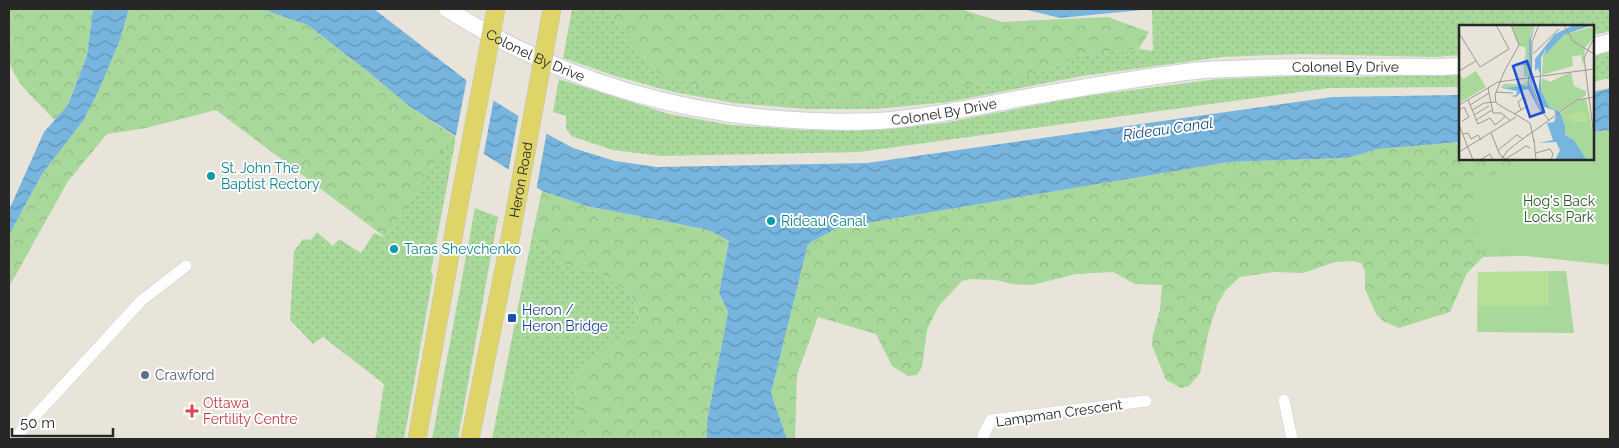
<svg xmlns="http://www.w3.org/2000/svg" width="1619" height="448" font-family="Raleway,sans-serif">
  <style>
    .grass { fill: url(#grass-dots) }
    .forest { fill: url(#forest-crowns) }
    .park { fill: #a8d99b }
    .pitch { fill: #b7df98 }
    .water { fill: url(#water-waves) }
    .pier { fill: #e8e4da }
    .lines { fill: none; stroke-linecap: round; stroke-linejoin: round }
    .minor-casing { stroke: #cfd0de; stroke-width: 12 }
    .secondary-casing { stroke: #cfd0de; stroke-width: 18 }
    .primary-casing { stroke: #c3c3c3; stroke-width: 19 }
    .minor { stroke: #fff; stroke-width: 11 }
    .secondary { stroke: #fff; stroke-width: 16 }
    .primary { stroke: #dfd467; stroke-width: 18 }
    .primary-bridge-casing { stroke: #c3c3c3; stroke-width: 19; stroke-linecap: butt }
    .primary-bridge { stroke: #dfd467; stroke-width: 18 }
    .culture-dot { fill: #0f9aa8; stroke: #fff; stroke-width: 2 }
    .transit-dot { fill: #1a4fb4; stroke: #fff; stroke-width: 2 }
    .service-dot { fill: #5c6f8a; stroke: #fff; stroke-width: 2 }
    .health-dot { fill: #e0444e; stroke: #fff; stroke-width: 2 }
    .labels { text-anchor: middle; stroke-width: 4; stroke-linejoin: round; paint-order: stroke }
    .street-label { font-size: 14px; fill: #272727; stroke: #fff }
    .culture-label { font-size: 14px; fill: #0d838f; stroke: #fff; text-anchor: start }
    .park-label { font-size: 14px; fill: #245a20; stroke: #fff }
    .transit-label { font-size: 14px; fill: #164399; stroke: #fff; text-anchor: start }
    .service-label { font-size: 14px; fill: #4e5e75; stroke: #fff; text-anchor: start }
    .health-label { font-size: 14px; fill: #be3a42; stroke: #fff; text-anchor: start }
    .water-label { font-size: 15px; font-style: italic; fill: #1b5286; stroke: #fff }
    .inset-road { fill: none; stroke: #9b9892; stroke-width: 1 }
    .view { fill: #1d4ed8; fill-opacity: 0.15; stroke: #1d4ed8; stroke-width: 2.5 }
    .inset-edge { fill: none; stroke: #272727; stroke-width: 2.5 }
  </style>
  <defs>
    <pattern id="grass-dots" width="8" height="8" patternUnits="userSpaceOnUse" patternTransform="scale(1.25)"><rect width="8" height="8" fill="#a8d99b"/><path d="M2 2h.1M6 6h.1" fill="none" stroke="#91ba86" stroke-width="1.8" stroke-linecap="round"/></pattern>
    <pattern id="forest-crowns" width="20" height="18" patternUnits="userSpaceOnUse" patternTransform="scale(1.25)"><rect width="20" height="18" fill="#a8d99b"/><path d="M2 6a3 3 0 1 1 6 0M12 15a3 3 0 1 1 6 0" fill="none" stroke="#91ba86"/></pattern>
    <pattern id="water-waves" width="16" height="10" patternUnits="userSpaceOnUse" patternTransform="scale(1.25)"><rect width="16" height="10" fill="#77b5df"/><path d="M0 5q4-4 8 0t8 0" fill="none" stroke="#6293b5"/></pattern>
  </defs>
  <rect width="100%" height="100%" fill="#e8e4da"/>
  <g class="grass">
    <path d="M572,9H605L661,77L1035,75L1086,53L1139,49L1153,51L1152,9H1610V31L1593,35V26H1460V55L1435,57L1300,54L1222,57L1082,76L948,102L875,109H808L735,103L673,92L615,76L563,58Z"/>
    <path d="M1610,51V78L1593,82V55Z"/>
    <path d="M1460,73V87L1329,88L859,152L660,156L613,150L571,136L566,128V116L553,112L559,79L669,114L731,125L804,130H871L944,123L1078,97L1218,79L1296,76L1360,77Z"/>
    <path d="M452,135L456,137L431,271L433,276L404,439H373L376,436L384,384L323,337L313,344L290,320L294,251L303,239L311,240L317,232L333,246L339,239L361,253L374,233L386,238Z"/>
    <path d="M475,208L498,217L458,439H432Z"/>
    <path d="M532,236L562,264L597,272L630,293L640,320L572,379L580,412L569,439H492Z"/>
  </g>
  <g class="forest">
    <path d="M9,9H93L87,55L68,105L55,120C38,102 16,85 9,61Z"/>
    <path d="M129,9H262L308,25L372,75L409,106L453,135L386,238L216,110L146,128L107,134L68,181L9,287V235L42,174L83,121L98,92L120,40Z"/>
    <path d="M605,9H960L1002,22L1108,17L1149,32L1139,49L1086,53L1035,75L859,104L730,96L661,77Z"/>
    <path d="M1609,130L1610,146L1554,255L1483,257L1467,273L1450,312L1399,328L1383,321L1376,314L1365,289V271L1361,263L1352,261L1335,262L1303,273L1274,272L1240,277L1226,290L1217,305L1209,330L1200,373L1189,386L1181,388L1166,380L1152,345L1153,335L1160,309L1162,285L1135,284L1113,272L1076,274L1032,285L1013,284L996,280L971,279L962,281L938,307L927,330L922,367L917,375L908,376L892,366L876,334L818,317L797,375L795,439H787L771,393L808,244L837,228L1229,162L1347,158L1378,149L1460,142V159H1593V132Z"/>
    <path d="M542,191L587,206L709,230L729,241L719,293L728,312L707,421V439H567L580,412L572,379L640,319L630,293L597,272L562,264L532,236Z"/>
  </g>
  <g class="park">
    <path d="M1610,130V265L1480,251L1473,182L1534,159H1593V136Z"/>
    <path d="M1566,271L1574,333L1477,332L1478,272Z"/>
  </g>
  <path class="pitch" d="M1478,272H1549V306H1477Z"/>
  <g class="water">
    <path d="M93,9H129L120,40L98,92L83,121L42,174L9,235V210L44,132L68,105L87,55Z"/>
    <path d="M262,9H374L488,97L549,135L573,148L615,161L657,167L867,163L1332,97L1460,95V142L1378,149L1347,158L1229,162L837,228L808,244L771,393L787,439H707V421L728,312L719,293L729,241L709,230L587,206L542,191L409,106L372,75L308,25Z"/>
    <path d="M1023,9H1152L1060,18Z"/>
    <path d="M1610,88V130L1593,132V92Z"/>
  </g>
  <g class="pier">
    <path d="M467,78L494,98L483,158L455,140Z"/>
    <path d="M519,113L547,131L536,191L508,173Z"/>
  </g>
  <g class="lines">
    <defs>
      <g id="minor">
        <path d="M1284,400L1292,439"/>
        <path d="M14,439L141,301L186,266"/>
        <path d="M983,439V436L991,420L1146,401"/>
      </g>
      <g id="secondary">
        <path id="s1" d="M447,9C553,76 669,113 794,120C827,122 858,123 891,120C933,116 975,107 1017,99C1076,89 1135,78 1194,71C1214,69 1235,69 1255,68C1317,66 1378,67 1440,67L1460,66"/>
        <path d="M1593,47L1610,42"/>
      </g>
      <g id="primary">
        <path d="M417,439L460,199"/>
        <path d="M470,439L511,234"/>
      </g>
    </defs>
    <use href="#minor" class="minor-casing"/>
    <use href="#secondary" class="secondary-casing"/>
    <use href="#primary" class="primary-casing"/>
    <use href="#minor" class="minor"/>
    <use href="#secondary" class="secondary"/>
    <use href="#primary" class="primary"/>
    <defs>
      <g id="primary-bridge">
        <path d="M460,199L496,9"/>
        <path id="s2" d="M511,234L552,9"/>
      </g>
    </defs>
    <use href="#primary-bridge" class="primary-bridge-casing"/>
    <use href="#primary-bridge" class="primary-bridge"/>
  </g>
  <g class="culture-dot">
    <circle cx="211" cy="176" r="5"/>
    <circle cx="771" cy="221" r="5"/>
    <circle cx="394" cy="249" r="5"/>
  </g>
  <rect class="transit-dot" x="507" y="313" width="10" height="10" rx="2.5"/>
  <circle class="service-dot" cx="145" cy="375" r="5"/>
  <path class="health-dot" d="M189.5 403.5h5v5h5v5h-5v5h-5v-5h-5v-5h5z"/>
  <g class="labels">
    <g class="street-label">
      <text dy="5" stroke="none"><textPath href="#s1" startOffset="100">Colonel By Drive</textPath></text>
      <text dy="5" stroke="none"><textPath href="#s1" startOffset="924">Colonel By Drive</textPath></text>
      <text dy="5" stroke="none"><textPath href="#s1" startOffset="519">Colonel By Drive</textPath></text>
      <text dy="5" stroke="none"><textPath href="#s2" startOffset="55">Heron Road</textPath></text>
      <text transform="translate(1059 413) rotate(-8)" y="5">Lampman Crescent</text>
    </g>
    <g class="culture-label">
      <text x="221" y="173">St. John The<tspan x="221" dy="16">Baptist Rectory</tspan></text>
      <text x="781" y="226">Rideau Canal</text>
      <text x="404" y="254">Taras Shevchenko</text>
    </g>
    <g class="park-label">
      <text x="1559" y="206">Hog's Back<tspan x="1559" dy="16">Locks Park</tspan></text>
    </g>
    <g class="transit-label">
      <text x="522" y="315">Heron /<tspan x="522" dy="16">Heron Bridge</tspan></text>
    </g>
    <g class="service-label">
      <text x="155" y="380">Crawford</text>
    </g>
    <g class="health-label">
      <text x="203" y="408">Ottawa<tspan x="203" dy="16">Fertility Centre</tspan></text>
    </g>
    <g class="water-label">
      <text transform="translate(1168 129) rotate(-8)" y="5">Rideau Canal</text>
    </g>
  </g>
  <g transform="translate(1459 25)">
    <rect width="135" height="135" fill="#e8e4da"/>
    <path d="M76,0L71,10L70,22L60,21L53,1ZM17,46L27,62L0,78V48L4,54Z" fill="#a8d99b"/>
    <path d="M135,1L132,4H135V12L126,23L111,13L126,24L124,42L122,30L112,31L84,50V29L109,9ZM62,20L70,21L71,38L66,40L71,41L69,52L65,51V41L52,36L65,40L67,23ZM68,55L66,62L41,63L45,59H65Z" fill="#a8d99b"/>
    <path d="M108,8L125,24L122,30L113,31L114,41L83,50L84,29ZM112,47L115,61L127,66V70L101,87L90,82L82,65L83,53L91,57ZM127,73L135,114V135H128L115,115L106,110L101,89L118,76Z" fill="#a8d99b"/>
    <path d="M127,87L129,97L111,96L109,89Z" fill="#b7df98"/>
    <path d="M76,0L72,14V46L70,57L84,92L69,64L64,65L57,72L52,71L57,70L58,66L43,63L68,61L71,41L56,38H70V15ZM115,0H133L105,10L86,30L87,24L82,32V65L90,82L101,87L106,101V110L115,115L128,135H96L101,125L97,117L80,118L94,115L88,98L95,97L97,91L95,85L85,82L79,70L81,49L79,43L76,46V34L96,9Z" fill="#77b5df"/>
    <path class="inset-road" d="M80,0L73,17L72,59L83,87L90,95M105,0L114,16L135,29M0,8L21,42L50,24L37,0M135,13L125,33L135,112M74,29L100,4M0,46L17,36M45,47L36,70L37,78L71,98L75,117M45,47L60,20L52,0M29,63L34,88H42L52,96M37,67L54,68M9,75L19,99L31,93L36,100L47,91M0,80L39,57L135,44M11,80L30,68M0,85L5,82L10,92L3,96M13,85L25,78L36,77M62,85L59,77L65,72L67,76M55,89L69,81M15,90L30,81M17,95L33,85M0,100L14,135M32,108L41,130L48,135M4,109L9,108L12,114L19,110L22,115M68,111L118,75L135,72M75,115L77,135M39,125L58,110L64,114M0,127L57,92M77,128L91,124L94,129L92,135M47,134L67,121L71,123M21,135L31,129L34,135M42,135L49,125L69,110"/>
    <path class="view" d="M68,36L85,87L71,92L54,41Z"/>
    <rect width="135" height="135" class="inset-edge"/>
  </g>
  <rect width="1619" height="448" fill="none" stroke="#272727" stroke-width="20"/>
  <path d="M12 428v8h101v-8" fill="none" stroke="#272727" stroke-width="2.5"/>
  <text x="20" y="428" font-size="15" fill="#272727" stroke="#ffffff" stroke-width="4" paint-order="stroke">50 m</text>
</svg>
